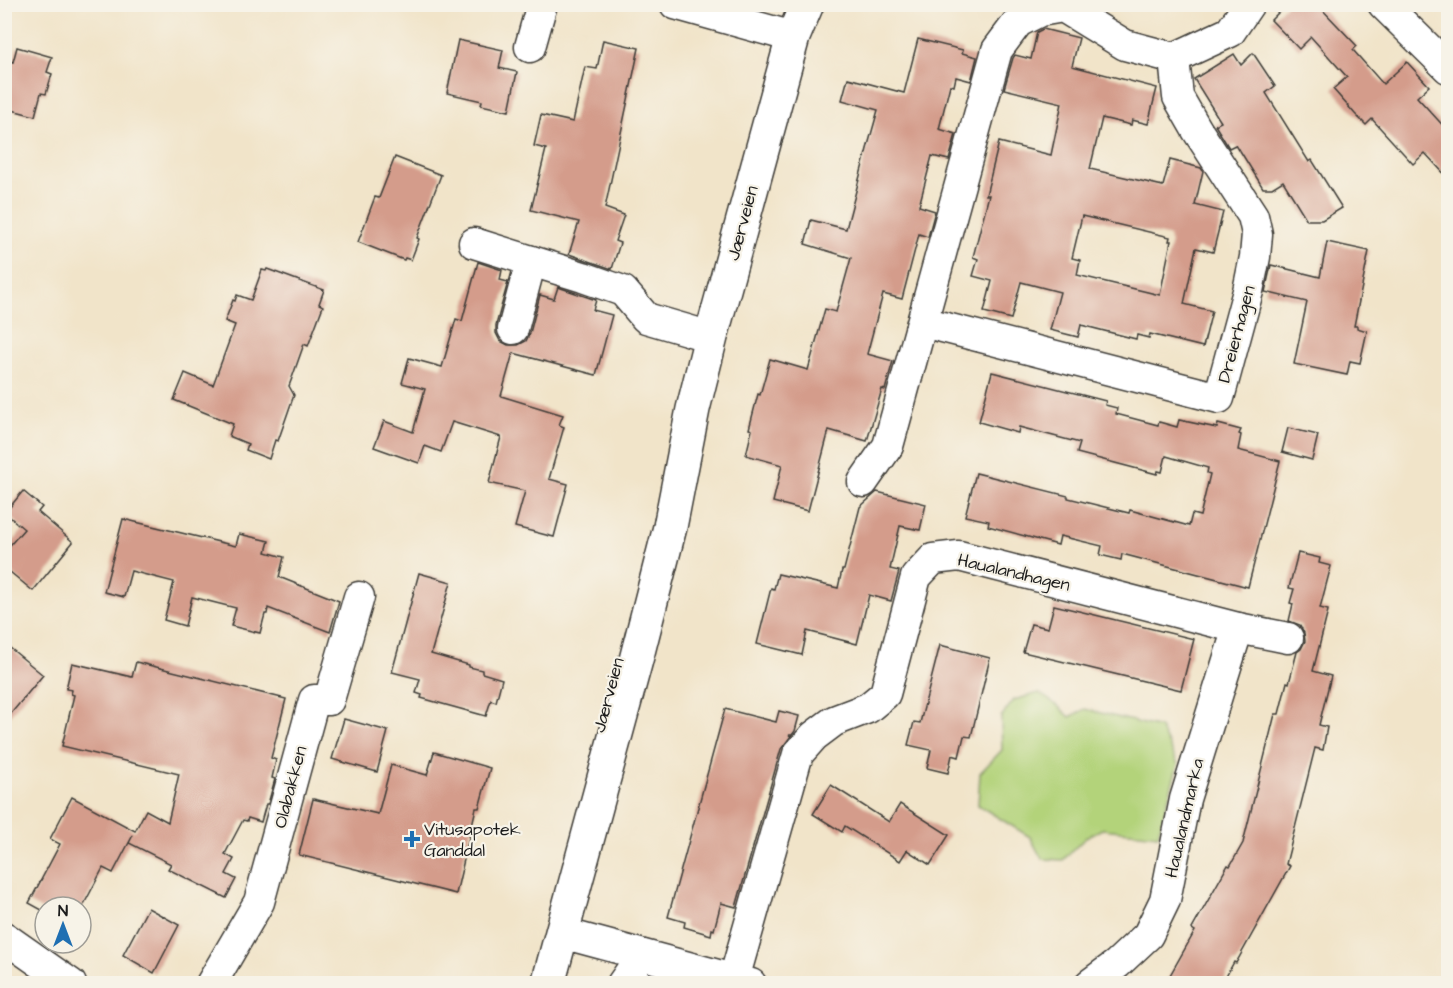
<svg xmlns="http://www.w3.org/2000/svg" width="1453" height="988" font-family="'Architects Daughter',sans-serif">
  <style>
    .green { fill: #b3d37a; stroke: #68784b; stroke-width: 1.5 }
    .building { fill: #d49c8b; fill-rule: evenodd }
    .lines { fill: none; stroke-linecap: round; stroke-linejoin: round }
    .minor-casing { stroke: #3c3a36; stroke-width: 33 }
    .primary-casing { stroke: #3c3a36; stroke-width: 36 }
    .minor { stroke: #fff; stroke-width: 30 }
    .primary { stroke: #fff; stroke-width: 33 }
    .poi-dot { fill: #1f6fb2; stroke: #f7f3e8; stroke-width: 2 }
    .labels { text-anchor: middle; stroke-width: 4.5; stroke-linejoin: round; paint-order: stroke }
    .street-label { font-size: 18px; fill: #1c1c1c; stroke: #f7f3e8 }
    .poi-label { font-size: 18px; fill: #1c1c1c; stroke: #f7f3e8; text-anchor: start }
  </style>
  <rect width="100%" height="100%" fill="#f7f3e8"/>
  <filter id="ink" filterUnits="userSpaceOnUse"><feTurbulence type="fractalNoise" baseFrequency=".0167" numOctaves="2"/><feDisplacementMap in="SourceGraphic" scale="12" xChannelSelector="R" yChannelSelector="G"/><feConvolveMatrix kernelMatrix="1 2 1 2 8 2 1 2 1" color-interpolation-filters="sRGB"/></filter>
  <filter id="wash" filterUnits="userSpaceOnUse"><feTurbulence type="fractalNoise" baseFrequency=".008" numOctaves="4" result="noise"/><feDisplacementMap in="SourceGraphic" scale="24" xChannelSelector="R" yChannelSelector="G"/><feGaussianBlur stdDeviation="1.35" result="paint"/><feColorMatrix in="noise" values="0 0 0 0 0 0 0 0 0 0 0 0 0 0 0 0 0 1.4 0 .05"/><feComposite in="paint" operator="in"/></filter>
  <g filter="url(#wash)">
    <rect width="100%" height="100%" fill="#f1e4c9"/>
    <path class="green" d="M1039,693L1058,706L1070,717L1085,709L1160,728L1178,764L1158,835L1102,829L1086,837L1063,860L1042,859L1030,837L978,805L980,773L1002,750L1001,717L1014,700Z"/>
    <g id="blocks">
      <g class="building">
        <path d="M1287,4H1317L1357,46L1353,50L1383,84L1407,62L1429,86L1417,97L1449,132V179L1425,153L1413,164L1372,119L1366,125L1355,114L1333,89L1347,77L1311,37L1299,49L1271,20Z"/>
        <path d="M1043,29L1079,38L1072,66L1157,88L1148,124L1132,120L1131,125L1102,118L1090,169L1163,186L1170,160L1201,168L1203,171L1195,205L1223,212L1213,252L1196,248L1184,304L1212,311L1203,347L1150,334L1149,338L1137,335L1136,339L1081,325L1078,337L1050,330L1060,292L1021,282L1011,319L984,312L992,281L973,276L978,259L973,257L989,195H986L999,142L1051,155L1062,103L1004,89L1013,58L1015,55L1031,59L1037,32ZM1082,216L1170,237L1169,241H1171L1160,295L1077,275L1080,260L1072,258Z"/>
        <path d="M918,39L963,50L962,53L977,57L971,81L956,77L954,86L950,85L939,129L956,134L949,160L932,156L919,206L935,211L928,237L919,234L902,299L883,294L867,354L893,361L885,390L882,389L867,441L829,430L808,511L773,502L782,465L746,455L752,430L749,429L758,394L760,395L770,359L808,370L825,309L836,312L851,258L805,244L811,220L846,229L867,149L878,110L842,100L848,78L904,93Z"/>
        <path d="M458,40L503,50L499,68L517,72L509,111L481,105L482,101L447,93Z"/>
        <path d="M603,40L639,48L605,208L624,215L615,241L620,243L612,269L569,254L579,222L531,210L546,149L534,146L541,115L573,122L585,67L597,69Z"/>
        <path d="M17,47L52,57L47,72L52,74L46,94L41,93L35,116L4,108V76L9,61L13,62Z"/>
        <path d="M1253,53L1275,86L1266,93L1309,162L1312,160L1342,208L1322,220H1307L1283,181L1272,188H1263L1239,149L1238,150L1235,145L1229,148L1215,125L1221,122L1194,79L1234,54L1241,65Z"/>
        <path d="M395,157L441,175L417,238L419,239L411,260L405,258L404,260L358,242L375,197L379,198Z"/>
        <path d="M1327,242L1369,251L1354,326H1357V328L1367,331L1360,363L1350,361L1347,375L1294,364L1307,302L1265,292L1271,265L1320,277Z"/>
        <path d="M478,262L502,270L500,280L508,282L496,325V333L500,341L508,345H518L526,341L530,333L540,295L554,299L558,287L596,300L593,310L612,315L596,375L513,353L501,396L563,415L559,425L564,427L549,479L568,484L554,537L515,527L525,491L489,483L501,437L452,422L441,452L425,446L419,463L374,447L384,421L413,432L425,389L402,383L409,358L442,367L456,319L462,321Z"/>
        <path d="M267,269L324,290L319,304L323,306L308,346L304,344L292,378L289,386L294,395L278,441L275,440L269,459L246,450L248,444L229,436L233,424L174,400L185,373L213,385L235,325L225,321L233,300L235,301L237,295L251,300L262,270L266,271Z"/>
        <path d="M992,372L1106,401L1105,405L1117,408L1116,414L1158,425L1159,422L1177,427L1179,420L1217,428L1218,424L1241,430L1239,434L1241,435L1238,450L1280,461L1248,587L1122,554L1121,560L1100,555L1102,546L1060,536L1058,545L988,526L989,521L965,516L976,473L1068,496V498L1129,513L1130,510L1189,526L1192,514L1200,516L1210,474L1207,473L1208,468L1166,456L1162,472L1158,471L1157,474L1077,453L1080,443L1019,427L1018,433L979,422Z"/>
        <path d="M1288,428L1318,435L1312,460L1282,452Z"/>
        <path d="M23,491L42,507L38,512L73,542L33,591L4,567V552L24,529L5,513Z"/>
        <path d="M877,492L926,504L920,530L900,526L890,569L899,571L891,601L869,595L857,644L807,631L802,655L757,644L771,588L774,589L778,574L838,588L842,570H844L860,507Z"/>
        <path d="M123,519L236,546L239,534L269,541L266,552L284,557L279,577L339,601L330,632L268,608L267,614H265L260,633L231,626L236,608L192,597L185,626L164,620L174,582L131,571L124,597L104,592Z"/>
        <path d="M1298,553L1320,558L1319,563L1331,566L1320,608L1328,610L1327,615L1313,671L1331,676L1319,725L1327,727L1323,750L1315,748L1286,864L1290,866L1236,963L1234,962L1222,984H1165L1195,931L1192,929L1228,865L1230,866L1243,843L1275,714H1279L1287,682L1289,683L1297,652L1301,649L1305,641L1304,633L1300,625L1289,621L1293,604L1290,603L1294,589L1289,588Z"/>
        <path d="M419,573L451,582L431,654L469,665V667L482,670V673L502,679L496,702L491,700L486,716L421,698L422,695L416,693L420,679L392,672Z"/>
        <path d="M1054,605L1194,639L1181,690L1023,652L1031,624L1048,628Z"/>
        <path d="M4,643L43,675L4,722Z"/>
        <path d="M940,645L990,658L971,737L964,736L959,757L952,755L948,773L927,768L931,750L908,745L914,722L920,723Z"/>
        <path d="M136,662L286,699L271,758L276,760L272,778L275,779L268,804H266L261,822L248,818L247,821L243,820L225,854L234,859L226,874L236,879L226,898L168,869L171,864L129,843L133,835L113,873L103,868L81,910V907H45V916L40,914L42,910L29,903L60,844L50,839L72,797L135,831L146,810L168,822L179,774L62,746L74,695L71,694L72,690L66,689L72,663L132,677Z"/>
        <path d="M725,709L776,722L779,711L799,716L795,731L792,735H789L791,736L781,749L736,907L721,903L714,930L712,929L711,935L684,927L685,922L668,917Z"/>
        <path d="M344,719L388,731L377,772L332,759Z"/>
        <path d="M434,752L490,768L479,808H476L456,894L299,855L313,799L378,814L391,765L427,775Z"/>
        <path d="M831,785L889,822L900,804L949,835L930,865L907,850L900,861L845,826L842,832L813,814Z"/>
        <path d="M148,908L179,925L154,973L123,955Z"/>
      </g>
    </g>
  </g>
  <g filter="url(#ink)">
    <use href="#blocks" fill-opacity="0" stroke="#3c3a36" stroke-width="1.5"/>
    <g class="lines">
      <defs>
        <g id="minor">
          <path d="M675,4L793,37"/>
          <path d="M1383,4L1448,68"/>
          <path d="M530,47L542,4"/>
          <path d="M474,243L583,277L623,291L646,318L711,337"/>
          <path d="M923,322L1219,398L1248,291L1255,257L1257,234L1253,216L1197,130L1178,97L1174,58"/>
          <path d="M513,329L531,261"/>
          <path d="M863,482L888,446L997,50L1018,22L1040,11L1063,7L1125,45L1174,58L1230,32L1249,4"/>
          <path d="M562,933L751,984"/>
          <path d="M4,937L71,984"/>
          <path d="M734,979L798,754L814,736L834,721L868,708L885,694L916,577L933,559L959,556L1238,628L1288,638"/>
          <path d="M211,984L259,902L314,700H329L359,597"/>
          <path d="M622,984L642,955"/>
          <path d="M1090,984L1117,964L1148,935L1165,900L1185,799L1238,628"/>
        </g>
        <path id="primary" d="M548,984L636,660L670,527L693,409L711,337L793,37L807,4"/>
      </defs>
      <use href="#minor" class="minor-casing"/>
      <use href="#primary" class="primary-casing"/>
      <use href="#minor" class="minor"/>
      <use href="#primary" class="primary"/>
    </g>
  </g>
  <path class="poi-dot" d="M409 830h6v6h6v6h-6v6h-6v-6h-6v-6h6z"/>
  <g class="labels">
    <g class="street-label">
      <text transform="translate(742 223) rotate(-75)" y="6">Jærveien</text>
      <text transform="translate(1236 334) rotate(-75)" y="6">Dreierhagen</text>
      <text transform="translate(1014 572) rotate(13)" y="6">Haualandhagen</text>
      <text transform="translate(608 695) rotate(-75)" y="6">Jærveien</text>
      <text transform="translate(290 787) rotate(-75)" y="6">Olabakken</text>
      <text transform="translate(1184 818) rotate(-77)" y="6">Haualandmarka</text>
    </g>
    <g class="poi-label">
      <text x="424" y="835">Vitusapotek<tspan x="424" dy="21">Ganddal</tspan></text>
    </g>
  </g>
  <rect width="1453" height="988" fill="none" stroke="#f7f3e8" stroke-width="24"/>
  <g transform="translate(63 925)"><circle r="28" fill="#f7f3e8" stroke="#9f9d96" stroke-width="1.5"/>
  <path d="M0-4.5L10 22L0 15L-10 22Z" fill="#1f6fb2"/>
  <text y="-9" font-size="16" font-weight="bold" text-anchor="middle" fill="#1c1c1c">N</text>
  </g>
</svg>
